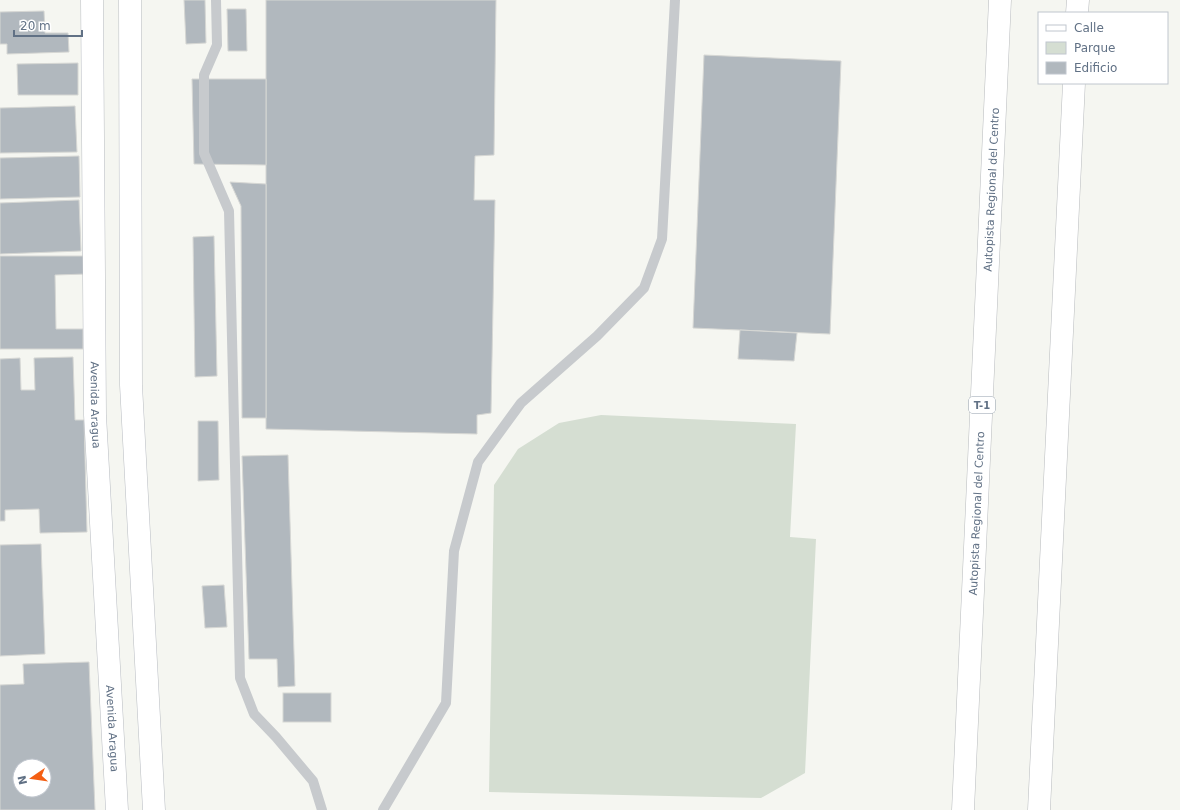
<svg xmlns="http://www.w3.org/2000/svg" width="1180" height="810" font-family="'DejaVu Sans',sans-serif">
  <style>
    .green { fill: #d5ded2 }
    .building { fill: #b1b8be; stroke: #d6d7d4; fill-rule: evenodd }
    .lines { fill: none; stroke-linecap: round; stroke-linejoin: round }
    .secondary-casing { stroke: #b8bcc2; stroke-width: 23 }
    .highway-casing { stroke: #b8bbbe; stroke-width: 23 }
    .lane { stroke: #c7cacd; stroke-width: 10 }
    .secondary { stroke: #fff; stroke-width: 22 }
    .highway { stroke: #fff; stroke-width: 22 }
    .labels { text-anchor: middle; stroke-width: 4; stroke-linejoin: round; paint-order: stroke }
    .shield { fill: #fff; stroke: #909caa; stroke-width: 1 }
    .shield-label { font-size: 10px; font-weight: bold; fill: #617185 }
    .street-label { font-size: 11px; fill: #617185; stroke: #fff }
  </style>
  <rect width="100%" height="100%" fill="#f5f6f1"/>
  <path class="green" d="M601,415L796,424L790,537L816,539L805,773L761,798L489,792L494,485L518,449L559,423Z"/>
  <g class="building">
    <path d="M184,0H205L206,43L186,44Z"/>
    <path d="M266,0H496L494,155L475,156L474,200H495L491,413L477,415V434L266,429Z"/>
    <path d="M227,9H246L247,51H228Z"/>
    <path d="M44,11L45,33H68L69,52L7,54V44H0V12Z"/>
    <path d="M704,55L841,61L830,334L693,328Z"/>
    <path d="M78,63V95H18L17,64Z"/>
    <path d="M192,79H266V165L194,164Z"/>
    <path d="M75,106L77,152L0,153V108Z"/>
    <path d="M79,156L80,197L0,199V158Z"/>
    <path d="M230,182L266,184V418H242L241,206Z"/>
    <path d="M79,200L81,251L0,254V203Z"/>
    <path d="M214,236L217,376L195,377L193,237Z"/>
    <path d="M0,256H86V274L55,275L56,329H83V349H0Z"/>
    <path d="M740,330L797,333L794,361L738,359Z"/>
    <path d="M73,357L75,420H84L87,532L40,533L39,509L5,510V521H0V359L20,358L21,390H35L34,358Z"/>
    <path d="M198,421H218L219,480L198,481Z"/>
    <path d="M288,455L295,686L278,687L277,659H249L242,456Z"/>
    <path d="M41,544L45,654L0,656V545Z"/>
    <path d="M224,585L227,627L205,628L202,586Z"/>
    <path d="M89,662L95,810H0V685L24,684L23,664ZM20,766H44V790H20Z"/>
    <rect x="283" y="693" width="48" height="29"/>
  </g>
  <g class="lines">
    <defs>
      <g id="secondary">
        <path id="s1" d="M92,0L95,415L117,810"/>
        <path d="M130,0L131,385L154,810"/>
      </g>
      <g id="highway">
        <path d="M1077,13L1078,0"/>
        <path id="s2" d="M963,810L1000,0"/>
        <path d="M1039,810L1074,83"/>
      </g>
    </defs>
    <use href="#secondary" class="secondary-casing"/>
    <use href="#highway" class="highway-casing"/>
    <g class="lane">
      <path d="M216,0L217,45L204,75V153L229,211L240,678L254,714L276,737L313,781L322,810"/>
      <path d="M383,810L446,703L454,551L478,462L521,403L597,336L644,288L662,239L675,0"/>
    </g>
    <use href="#secondary" class="secondary"/>
    <use href="#highway" class="highway"/>
  </g>
  <g class="labels">
    <rect class="shield" x="969" y="397" width="26" height="16" rx="3"/>
    <g class="shield-label">
      <text x="982" y="409">T-1</text>
    </g>
    <g class="street-label">
      <text dy="4" stroke="none"><textPath href="#s2" startOffset="621">Autopista Regional del Centro</textPath></text>
      <text dy="4" stroke="none"><textPath href="#s1" startOffset="405">Avenida Aragua</textPath></text>
      <text dy="4" stroke="none"><textPath href="#s2" startOffset="297">Autopista Regional del Centro</textPath></text>
      <text dy="4" stroke="none"><textPath href="#s1" startOffset="729">Avenida Aragua</textPath></text>
    </g>
  </g>
  <rect x="1038" y="12" width="130" height="72" fill="#ffffff" stroke="#c0c6ce"/>
  <rect x="1046" y="25" width="20" height="6" fill="#ffffff" stroke="#c0c6ce"/>
  <text x="1074" y="32" font-size="12" fill="#617185">Calle</text>
  <rect x="1046" y="42" width="20" height="12" fill="#d5ded2" stroke="#c0c6ce"/>
  <text x="1074" y="52" font-size="12" fill="#617185">Parque</text>
  <rect x="1046" y="62" width="20" height="12" fill="#b1b8be" stroke="#c0c6ce"/>
  <text x="1074" y="72" font-size="12" fill="#617185">Edificio</text>
  <g transform="translate(32 778) rotate(257)"><circle r="19" fill="#ffffff" stroke="#c0c6ce"/>
  <path d="M0-3L7 15L0 10L-7 15Z" fill="#f45f13"/>
  <text y="-6" font-size="11" font-weight="bold" text-anchor="middle" fill="#617185">N</text>
  </g>
  <path d="M14 30v6h68v-6" fill="none" stroke="#617185" stroke-width="2"/>
  <text x="20" y="30" font-size="12" fill="#617185" stroke="#ffffff" stroke-width="3" paint-order="stroke">20 m</text>
</svg>
